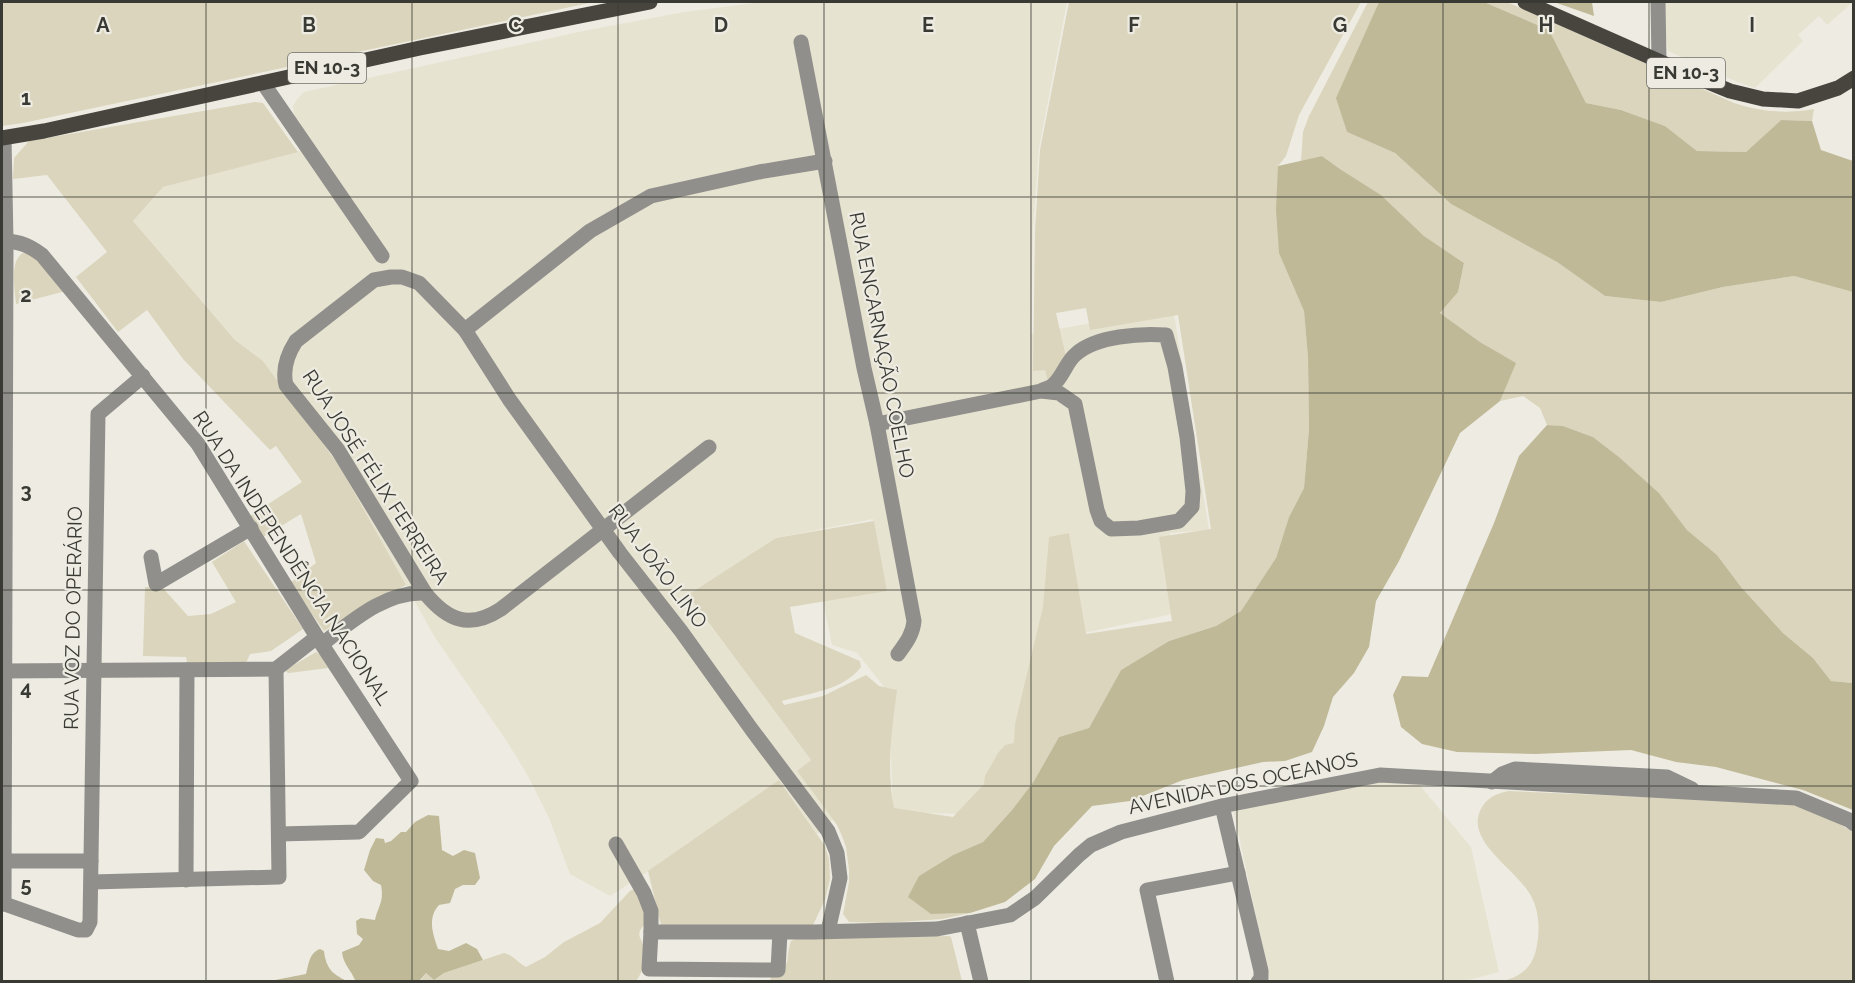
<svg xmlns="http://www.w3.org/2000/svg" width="1855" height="983" font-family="Raleway,sans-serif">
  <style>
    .built { fill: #e7e3d1 }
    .green { fill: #dad5bc }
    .forest { fill: #bfb998 }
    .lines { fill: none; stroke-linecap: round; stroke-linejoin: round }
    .minor { stroke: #908f8b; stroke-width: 15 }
    .major { stroke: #47453e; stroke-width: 15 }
    .grid { fill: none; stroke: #3a3a35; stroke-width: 1.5; stroke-opacity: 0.55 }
    .labels { text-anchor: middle; stroke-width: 4.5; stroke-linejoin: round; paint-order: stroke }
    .shield { fill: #eeece2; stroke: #706f69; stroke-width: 1.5 }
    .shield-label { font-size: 18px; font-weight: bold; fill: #3a3a35 }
    .street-label { font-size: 20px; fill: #3a3a35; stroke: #eeece2 }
    .grid-label { font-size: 20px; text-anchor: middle; font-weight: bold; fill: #3a3a35; stroke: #eeece2; stroke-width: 4.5; stroke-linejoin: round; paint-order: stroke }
  </style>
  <rect width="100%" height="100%" fill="#eeece2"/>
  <g class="built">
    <path d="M762,2H1067L1039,148L1033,229L1031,334L1173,308L1209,530L1170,533L1172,614L1038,643L1014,746L963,814L893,812L889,693L857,653L832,645L823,601L886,590L873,519L776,538L688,596L811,760L797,771L833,820L817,834L780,780L666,860L610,896L570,874L549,818L528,776L506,740L434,636L340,467L263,361L235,340L133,221L163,187L315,147L294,115L293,106L297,99L304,92L588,30L684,12Z"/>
    <path d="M1664,2H1853L1827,25L1819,16L1798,35L1803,41L1755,88L1735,81L1668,51L1664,21Z"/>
    <path d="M1413,777L1471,847L1499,972L1461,982L1270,981L1232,804Z"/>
  </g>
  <g class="green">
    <path d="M2,2H594L23,123L2,126Z"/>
    <path d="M1069,2H1361L1299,115L1286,156L1278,166L1279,252L1304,311L1308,358L1309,429L1304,488L1289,517L1276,558L1241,611L1216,626L1169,641L1121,670L1089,728L1059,737L1034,781L1012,810L983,842L953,855L919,876L931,914L970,913L942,919L884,923L849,922L843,914L849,882V870L846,847L842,836L837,825L797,771L811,760L688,595L776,538L874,521L887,591L790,607L795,633L860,661L861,667C843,691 808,693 782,701L784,705L823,696L866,675L879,686L897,690C892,729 886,769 894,808L953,817L984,784L985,776L998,753L1005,745L1014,743L1015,724L1043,607L1049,537L1069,533L1086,634L1172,621L1159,537L1211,529L1178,315L1090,330L1086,308L1056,313L1066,357L1048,381L1045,370L1033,371L1035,231L1040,150Z"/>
    <path d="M1368,2H1379L1337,98L1347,132L1395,153L1451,204L1557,262L1605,296L1661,302L1723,287L1794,276L1853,292V683L1831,681L1813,658L1783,633L1741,587L1717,555L1687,530L1659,493L1619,457L1593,437L1563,426L1547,425L1540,408L1523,396L1500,401L1515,363L1480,342L1440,313L1458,292L1464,263L1424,236L1381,195L1340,169L1322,156L1301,161L1303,132L1309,116Z"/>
    <path d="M1484,2H1507L1734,103C1761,112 1786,114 1814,109L1812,121L1781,120L1746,152L1697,151L1665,126L1621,110L1586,103L1549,30Z"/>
    <path d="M255,102L263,103L298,152L163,187L133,221L235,340L263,361L340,467L406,585L372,602L324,631L290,583L316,563L301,514L263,537L250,516L302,482L276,446L270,450L183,359L147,310L118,332L76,277L107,252L47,175L13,179L14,158L29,141Z"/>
    <path d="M23,253H31L66,291L16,304C15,289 9,261 23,253Z"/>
    <path d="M244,541L303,629L271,651L250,654L246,663L188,666L186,657L143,656L145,587H162L188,616L211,614L236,602L212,562Z"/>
    <path d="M316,652L320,655L328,668L289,673L286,672L287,669Z"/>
    <path d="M779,780L825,846L829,859L830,879L825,900L813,925H661L648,871Z"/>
    <path d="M1509,791L1694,799L1795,805L1823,814L1853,832V981H1502C1519,978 1532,968 1536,950C1540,933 1540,912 1531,896C1517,869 1462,840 1482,807C1488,797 1498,793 1509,791Z"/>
    <path d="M634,889L644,903V925C635,935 641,937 644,947C647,960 643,971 636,981L415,982L421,980L426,973L434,980L444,973L504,953C513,955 518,963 526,967L545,957L564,942L600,923L630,891Z"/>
    <path d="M949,936L951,937L962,981L770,982L771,976C794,964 784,962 791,941L795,939Z"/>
  </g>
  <g class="forest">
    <path d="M1379,2H1484L1549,30L1586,103L1621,110L1665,126L1697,151L1746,152L1781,120L1812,121L1821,150L1853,161V292L1794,276L1723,287L1661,302L1605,296L1557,262L1451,204L1395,153L1347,132L1336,98Z"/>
    <path d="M1554,2H1592L1594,16Z"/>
    <path d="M1322,156L1340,169L1381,195L1424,236L1464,263L1458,292L1440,313L1480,342L1516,363L1500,401L1460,433L1399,561L1376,601L1369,647L1354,673L1333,697L1324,726L1312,752L1285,761L1263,762L1183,780L1130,801L1092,806L1054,846L1035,879L1005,902L970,913L931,914L908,897L919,876L953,855L983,842L1012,810L1034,781L1059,737L1089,728L1121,670L1169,641L1216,626L1241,611L1276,558L1289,517L1304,488L1309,429L1308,358L1304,311L1279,253L1276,210L1278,166Z"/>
    <path d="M1547,425L1563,426L1593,437L1619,457L1659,493L1687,530L1717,555L1741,587L1783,633L1813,658L1831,681L1853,683V810L1803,790L1716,767L1676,762L1631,750L1535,754L1457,752L1422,744L1401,727L1393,695L1402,676L1428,677L1494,523L1519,456Z"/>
    <path d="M428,815L439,816L442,850L453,856L464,850L475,853L480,878L475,885H463L455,889L450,903L439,905C427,918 433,934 438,949L449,951L466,943L477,949L483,960L444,973L434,980L426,973L420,980L415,981H353L355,980C351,970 343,964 342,952L359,945L363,939L357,934L356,921L361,918L375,920C379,904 384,902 381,885L373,881L364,870L370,850L376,838L384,839L385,843L391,841L401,832H406L415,822Z"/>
    <path d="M320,949L324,951C326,968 332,974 347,981H270L306,974C309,964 309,953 320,949Z"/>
  </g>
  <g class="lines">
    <g class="minor">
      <path d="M1658,2L1659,60"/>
      <path d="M801,42L864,368L877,424L914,621C913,634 906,643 898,654"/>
      <path d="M263,83L382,256"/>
      <path d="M6,241C21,242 30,246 42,255L198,444L317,637L411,781L359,832L279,834"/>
      <path d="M465,330L590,231L651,196L759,172L825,161"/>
      <path d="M877,424L1041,391C1044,389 1050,388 1053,385C1063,377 1066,362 1076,354C1096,336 1141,333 1166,335L1175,367L1187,437L1193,491L1192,507L1179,521L1139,528L1111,529L1101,521L1097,510L1075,404L1059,393L1041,391"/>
      <path d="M709,447L501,609C469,630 447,620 425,593L338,450L286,385C282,369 287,355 296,341L374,280L391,277H402L419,283L465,330L509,399L620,553L681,631L752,730L828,831L837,853L840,878L828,931"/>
      <path d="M151,557L156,584L251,528"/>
      <path d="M322,644C351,622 385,591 425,593"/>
      <path d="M2,671L276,669L317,637"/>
      <path d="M1492,782L1502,774L1515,769L1667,777L1692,789"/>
      <path d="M1222,806L1261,971V979L1258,982"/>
      <path d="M616,844L644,893L651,911V932"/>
      <path d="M4,861H91"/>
      <path d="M186,880L187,670"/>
      <path d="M92,882L279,877L276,669"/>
      <path d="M2,903L78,930H86L90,922L98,414L143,376"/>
      <path d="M4,904L6,241L4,138"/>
      <path d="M967,923L981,982"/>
      <path d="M780,932L778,970L649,969L651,932H813L937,929L1010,915L1035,898L1079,855L1091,845L1121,832L1222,806L1380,775L1796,798L1849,820L1854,824"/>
      <path d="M1167,982L1147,890L1238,873"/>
    </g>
    <g class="major">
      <path d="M1525,2L1686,73L1730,91L1763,99L1798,101L1838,88L1854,78"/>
      <path d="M2,138L44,131L420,48L650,2"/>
    </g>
  </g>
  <path class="grid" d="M206,2V982M412,2V982M618,2V982M824,2V982M1031,2V982M1237,2V982M1443,2V982M1649,2V982M2,197H1854M2,393H1854M2,590H1854M2,786H1854"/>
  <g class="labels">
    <g class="shield">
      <rect x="288" y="53" width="78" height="30" rx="4.5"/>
      <rect x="1647" y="58" width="78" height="30" rx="4.5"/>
    </g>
    <g class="shield-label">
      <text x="327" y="74">EN 10-3</text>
      <text x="1686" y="79">EN 10-3</text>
    </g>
    <g class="street-label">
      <text transform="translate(882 345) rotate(79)" y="7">RUA ENCARNAÇÃO COELHO</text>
      <text transform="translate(376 477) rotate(57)" y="7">RUA JOSÉ FÉLIX FERREIRA</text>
      <text transform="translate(292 558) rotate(57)" y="7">RUA DA INDEPENDÊNCIA NACIONAL</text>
      <text transform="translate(658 566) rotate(53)" y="7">RUA JOÃO LINO</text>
      <text transform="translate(73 618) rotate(-89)" y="7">RUA VOZ DO OPERÁRIO</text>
      <text transform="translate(1243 783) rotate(-12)" y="7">AVENIDA DOS OCEANOS</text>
    </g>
  </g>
  <g class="grid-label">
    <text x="103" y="32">A</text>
    <text x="309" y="32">B</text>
    <text x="515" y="32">C</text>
    <text x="721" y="32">D</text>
    <text x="928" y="32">E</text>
    <text x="1134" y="32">F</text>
    <text x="1340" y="32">G</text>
    <text x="1546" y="32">H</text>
    <text x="1752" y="32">I</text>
    <text x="26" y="105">1</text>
    <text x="26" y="302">2</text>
    <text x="26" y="498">3</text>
    <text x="26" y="695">4</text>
    <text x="26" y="892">5</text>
  </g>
  <rect width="1855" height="983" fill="none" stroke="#3a3a35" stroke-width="6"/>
</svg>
